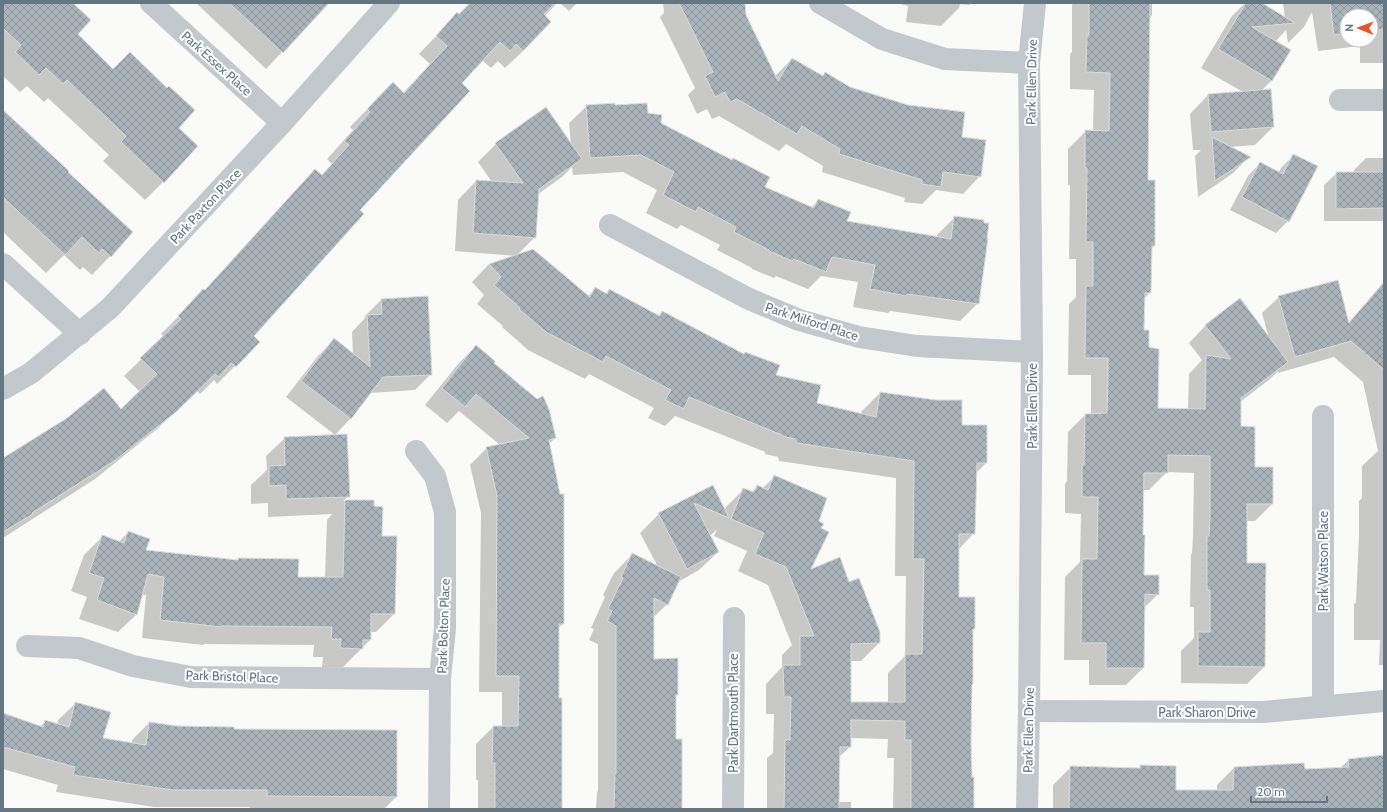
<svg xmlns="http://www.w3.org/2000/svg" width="1387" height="812" font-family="Cabin,sans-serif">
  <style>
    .shadow { fill: #0003; fill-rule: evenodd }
    .building { fill: url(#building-cross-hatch); stroke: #dcdcda }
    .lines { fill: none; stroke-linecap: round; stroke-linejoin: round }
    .street { stroke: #c3c8cc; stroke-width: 22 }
    .labels { text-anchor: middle; stroke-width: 4; stroke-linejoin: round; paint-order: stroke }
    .street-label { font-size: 13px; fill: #657683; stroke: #fff }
  </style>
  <defs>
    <pattern id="building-cross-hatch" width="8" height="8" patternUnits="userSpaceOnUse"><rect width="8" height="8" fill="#aab3b9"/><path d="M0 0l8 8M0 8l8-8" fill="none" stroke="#8e969c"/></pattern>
  </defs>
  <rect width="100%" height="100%" fill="#fafaf8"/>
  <g class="shadow">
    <path d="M3,3H72L76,34L113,70L167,89L178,128L163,182L145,200L103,161L109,155L48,98L44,102L27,86L20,92L3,76Z"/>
    <path d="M196,3H326L327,4L266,69Z"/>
    <path d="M470,3H557L545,16L523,51L505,68L498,61L491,68L482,60L461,83L359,210L253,336L259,342L217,384L214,380L200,394L197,391L157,429L95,479L3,538V459L120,411L140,392L124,376L164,337L161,334L204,291L298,188L321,176L332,164L327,159L353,130L350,127L375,101L403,93L430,64L419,54L457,14L458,15Z"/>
    <path d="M560,3H577L569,11Z"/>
    <path d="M663,3H744L745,15L775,76L792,59L822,77L825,73L849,88L961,137L980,176L963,194L936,190L922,204L904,202L905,198L822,172L823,166L786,144L779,151L719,116L712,119L707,109L697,114L688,95L695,88L660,17L664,13Z"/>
    <path d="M897,3H972L969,5L960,4L959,8L941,26L906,22L908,6Z"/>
    <path d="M1074,3H1152V15L1149,19L1147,181L1154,246L1151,249L1150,292L1144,299L1143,331L1148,348L1157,409H1188L1189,374L1202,360L1189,343L1206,325L1269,338L1262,313L1279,297L1348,323L1382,285L1384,287V665H1379L1380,640H1354V604L1356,603L1359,534V501L1362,498V466L1378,451L1363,382L1334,357L1278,373V371L1270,379L1240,402V427L1254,468L1272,504L1255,521H1246V564L1264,667L1247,684L1181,683V651L1194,638V607H1190L1191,554L1192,553L1193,536L1194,473L1167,472L1149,490H1143V576L1158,594L1144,608L1143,668L1126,685H1089V660H1064L1065,577L1080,562L1081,514L1065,513V484L1067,481L1068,432L1085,415H1091V375H1068L1069,304L1076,297V259H1069L1070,185H1068V149L1086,131H1093L1094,90L1070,89V54L1072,52V5Z"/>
    <path d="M1245,3H1260L1285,18L1283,3H1384V63H1360V46L1318,51L1312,12L1304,27L1288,43L1286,30L1275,42L1272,80L1261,91L1273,127L1255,145L1229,147L1249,157L1232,174L1198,197L1195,156L1201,150H1193L1190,114L1208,95L1243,92L1201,68L1232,16ZM1347,16H1371V40H1347Z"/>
    <path d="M587,106H615L647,114L660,124L764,188L811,208L819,200L845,222L937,238V235L955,217L978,303L960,321L890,311L888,313L853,307L858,282L821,276L808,289L776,276L774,278L752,269V268L717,250L720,245L681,225L677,229L646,213L657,190L623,172L573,175L572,167L562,177L538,194L535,237L517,255L588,296L595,289L606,294L609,290L658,316L662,312L774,375L816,404L861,415L862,411L880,393L961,426L986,463L975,474L974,533L958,550V598L974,628L972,631L970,741L973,809H893L894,758H887L888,739L850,738V747L839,757L838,802H851V809H767V758L773,753L774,714H766V684L782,667V655L792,645L768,585L738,571L747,551L714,536L717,529L710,536L718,552L699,570L678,582L667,604L653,618V660L677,694L675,696V740L680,809H596L597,792L598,791V644L589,640L594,629L591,628L605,597L603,595L614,573L632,555L658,567L640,533L659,514L712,487L724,511L726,507L744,489L751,492L757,487L762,489L775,476L817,522L820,529L809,571L849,583L879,643L861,661H850V703H888V673L905,656L906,576H895L896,478L779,461L778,457L765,454V452L675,416L665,426L648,418L654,408L589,374L585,379L528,350L502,327L503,326L477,304L484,295L472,282L489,264L516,256L455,251L458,200L476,181L492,182L478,162L496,144H571L569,123Z"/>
    <path d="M3,112L132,233L92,275L83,267L80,270L64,255L46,273L3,232Z"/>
    <path d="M1294,155L1288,221L1276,233L1230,210L1248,176L1260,163L1278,173L1281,168Z"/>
    <path d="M1366,158H1384V221H1324V185L1337,173H1354V170Z"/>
    <path d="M381,300L431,374L415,390L370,393L350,419L335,435L286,397L318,356L334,340L353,355L352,332L365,318V316Z"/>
    <path d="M476,346L493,363L555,438L549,444L563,624L558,628V699L561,809H478V780H476V744L493,727H502V692H479L481,513L470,465L487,448L500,445L459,411L447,423L425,405L459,363Z"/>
    <path d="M285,438L348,496L343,501H373V507L382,537L394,614L376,632H370V640L343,667H322L323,657H313L314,645L204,644L203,645L142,638L146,595H142L137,614L118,632L79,619L87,597L71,591L84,555L103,536L119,542L128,532L145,551L237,561L239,559L297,578H325L327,520L332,514L268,517V503L251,504V485L267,470L266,456Z"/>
    <path d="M76,703L102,739L132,744V740L149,723L177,727L233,730L396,797L384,809H250V807H154L56,792L58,785L3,769V714L40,727L45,721L57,725L58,720Z"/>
    <path d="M1384,756V809H1053V785L1071,767L1138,769L1141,766L1175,791H1217V785L1234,768L1304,770L1340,768L1349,760Z"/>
  </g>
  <g class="building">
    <path d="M3,3H73L91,20L78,34L113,69L130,52L167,88L169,86L195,110L179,128L198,146L164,183L121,142L126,136L67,80L63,84L46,68L39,75L15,52L21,45L3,28Z"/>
    <path d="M229,3H329L283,53Z"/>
    <path d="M470,3H555L544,14L551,22L523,51L516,44L510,51L500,42L462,83L470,91L360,210L364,214L254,336L260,342L236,367L231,363L219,377L215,374L176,412L114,461L32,513L33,514L3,532V458L67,418L104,388L121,409L157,374L140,358L181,319L178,316L203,289L205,290L315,169L322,175L349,145L344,141L370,112L367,109L393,82L404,93L447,46L436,36L457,12L459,14Z"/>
    <path d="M679,3H745L746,15L778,81L792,58L823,76L825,72L850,87L908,105L965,112L962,137L986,140L981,177L943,172L941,187L922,184V180L839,154L840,149L802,126L797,134L737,99L730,102L725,92L715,97L705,76L713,72Z"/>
    <path d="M1089,3H1150L1148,180H1155V246H1152L1151,293H1145L1144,330H1149V347L1159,349L1158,408L1205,409L1206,355L1231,359L1205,325L1240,298L1288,362L1241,398V426L1255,427V467H1273V504H1247V563H1266L1265,667L1198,666V632H1210V590H1207V536H1209L1210,518V456L1168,455V473H1144L1143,535H1145L1144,575H1159V595L1145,594L1144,668H1106V643H1081L1082,559H1097L1098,497H1082V465H1084L1085,414L1107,413L1108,378V358H1085L1086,286H1093V242H1086L1087,168H1085V130L1109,131L1110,73L1086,72L1087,35H1089Z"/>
    <path d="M1246,3H1262L1295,23L1252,27L1291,50L1272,81L1218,49Z"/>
    <path d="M1330,3H1384V29L1371,31V16H1347V33L1334,35Z"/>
    <path d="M1271,89L1274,127L1211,132L1208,94Z"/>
    <path d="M615,103V105L647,103L648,113L662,115L661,123L732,160L733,158L770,177L765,187L814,208L818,199L851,212L847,221L951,239L954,216L984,220V223H989L987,238H988L979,304L907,294L906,296L870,289L875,265L832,257L826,272L794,259L792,261L769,251V250L734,232L736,227L698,207L696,212L663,195L674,172L641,155L590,158L586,105Z"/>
    <path d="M546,107L582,159L539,189L536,238L473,233L476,180L523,183L495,143Z"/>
    <path d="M3,110L69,171L68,172L133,232L111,257L102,249L99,253L82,237L65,255L3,197Z"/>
    <path d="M1212,137L1251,157L1215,181Z"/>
    <path d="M1293,154L1318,166L1289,222L1242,197L1260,162L1283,174Z"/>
    <path d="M1336,172H1384V208L1336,209Z"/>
    <path d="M533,249L590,297L595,287L607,294L609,289L660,316L662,311L744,354L745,352L780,365L776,375L821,385L817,403L876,417L880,392L936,400H962V425H987V463H977L975,534H959V597H975V629H973V684H972L971,741L972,777H974V809H911V740H905V721L851,720V747H840L839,809H784L785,740H790L791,697H784L783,665H800V636H814L786,567L755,554L764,533L731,519L743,488L754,492L757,485L768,490L774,475L827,498L819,521L824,524L821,528L829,532L811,569L840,557L849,582L859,578L880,632V643L851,644V702H905V654H922L924,559H913L914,461L797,443L795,439L782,436V435L689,397L684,409L665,400L671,390L606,356L603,362L546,332L519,309L520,308L494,285L501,277L489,264Z"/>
    <path d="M1338,280L1349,323L1384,282V370L1351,341L1295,357L1278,296Z"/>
    <path d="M428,296L432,375L383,377L351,419L301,381L334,338L370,367L367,315L382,314L381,299Z"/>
    <path d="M476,345L495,361L494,363L537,399L543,396L549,409L556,438L549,440L560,494H564V624H559V698H562V809H495V763H492L493,726H518L519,676H496L497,496L486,447L529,438L476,394L465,407L442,388Z"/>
    <path d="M347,434L350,497L286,499V485L269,486V466L285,465L284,437Z"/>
    <path d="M713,485L729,518L694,503L719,552L687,569L658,513Z"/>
    <path d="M345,500H374V506L383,507L382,536H397L395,614H371V640H363V649L340,648L341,639H331L332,627L222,626V627L160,620L164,577L148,574L137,615L97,600L104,578L89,573L102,535L124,543L128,531L150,539L146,550L238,560V558L299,559L298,577H343Z"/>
    <path d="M632,553L681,577L668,605L654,598V659L678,658V695H676V739H682V809H614L615,773H616V626L607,621L612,611L608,609L623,578L621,577Z"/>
    <path d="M75,702L111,712L103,738L146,745L149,722L177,726L234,727V729L397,730V797L267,796V790H172L73,775L75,767L3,747V713L43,727L45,720L69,727Z"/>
    <path d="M1384,755V809H1069L1070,766L1140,768V765L1176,766V790H1233L1234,767L1304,763L1305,769L1349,767L1348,759Z"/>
  </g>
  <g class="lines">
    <g class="street">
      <path d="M151,3L282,123"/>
      <path d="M820,3L882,39L945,59L1029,63"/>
      <path d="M1340,100H1384"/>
      <path d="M610,225L747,298L799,320L859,337L917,346L1032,352"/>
      <path d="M3,264L80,334"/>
      <path d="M3,389L31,373L110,308L282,123L389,3"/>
      <path d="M416,451L435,476L445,512V628L440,679L439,809"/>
      <path d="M27,646L79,648L133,666L191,677L440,679"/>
      <path d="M1323,706V416"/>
      <path d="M1029,711L1263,712L1384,701"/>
      <path d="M733,809L734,618"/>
      <path d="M1027,809L1029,711L1032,352L1029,63L1035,3"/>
    </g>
  </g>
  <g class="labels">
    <g class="street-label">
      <text transform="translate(217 63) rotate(42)" y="5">Park Essex Place</text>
      <text transform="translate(1031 82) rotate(-89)" y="5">Park Ellen Drive</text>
      <text transform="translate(205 206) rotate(-47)" y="5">Park Paxton Place</text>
      <text transform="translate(812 321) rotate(18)" y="5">Park Milford Place</text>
      <text transform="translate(1032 406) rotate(-90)" y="5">Park Ellen Drive</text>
      <text transform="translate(1323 561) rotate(-90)" y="5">Park Watson Place</text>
      <text transform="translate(443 626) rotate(-88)" y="5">Park Bolton Place</text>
      <text transform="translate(232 676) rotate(2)" y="5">Park Bristol Place</text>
      <text x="1207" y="717">Park Sharon Drive</text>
      <text transform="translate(733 713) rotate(-90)" y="5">Park Dartmouth Place</text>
      <text transform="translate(1028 730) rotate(-89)" y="5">Park Ellen Drive</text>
    </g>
  </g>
  <rect width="1387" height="812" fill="none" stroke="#657683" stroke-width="8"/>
  <g transform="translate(1359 28) rotate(271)"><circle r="19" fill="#ffffff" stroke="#c1c8cd"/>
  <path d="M0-3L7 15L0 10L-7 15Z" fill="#e4572e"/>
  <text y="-6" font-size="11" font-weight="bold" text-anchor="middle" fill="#657683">N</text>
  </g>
  <path d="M1251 796v6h76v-6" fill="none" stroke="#657683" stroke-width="2"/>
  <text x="1257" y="796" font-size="12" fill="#657683" stroke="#ffffff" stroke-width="3" paint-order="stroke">20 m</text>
</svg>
